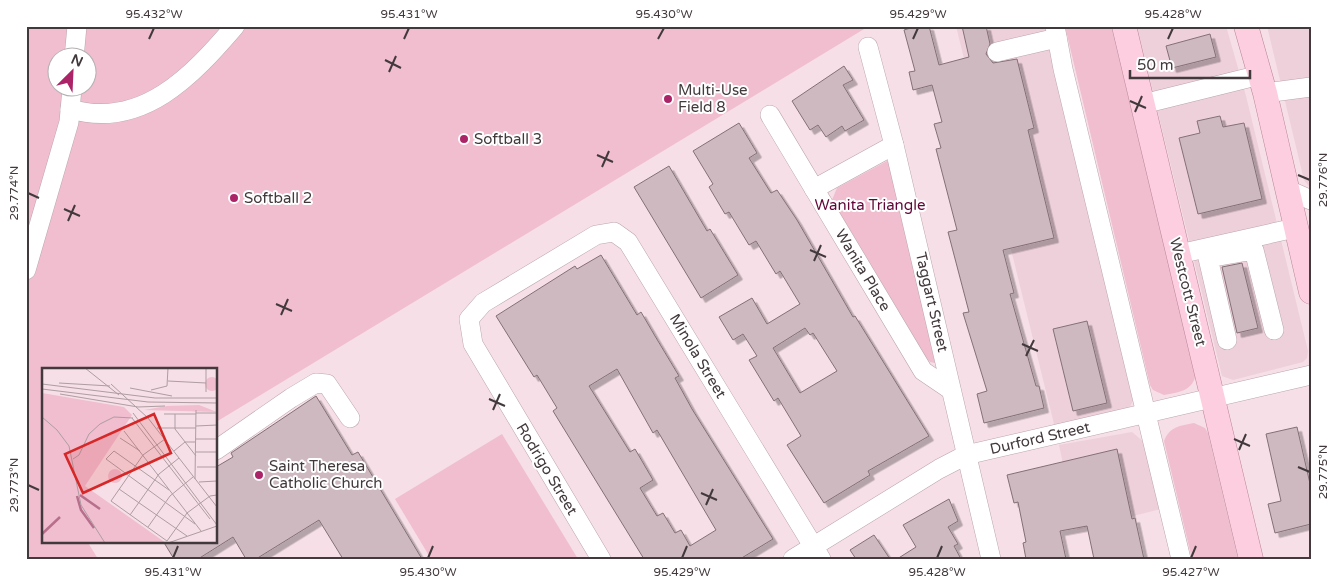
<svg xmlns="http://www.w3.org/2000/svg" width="1337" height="585" font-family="'Varela Round',sans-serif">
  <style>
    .built { fill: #eed0da }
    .green { fill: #f0becf; fill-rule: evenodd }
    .building { fill: #cfb9c0; stroke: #837076; fill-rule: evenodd; filter: url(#shadow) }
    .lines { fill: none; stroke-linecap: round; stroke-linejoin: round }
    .minor-casing { stroke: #bba5ac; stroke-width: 20 }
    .major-casing { stroke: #ba8598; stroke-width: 25 }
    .minor { stroke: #fff; stroke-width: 19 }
    .major { stroke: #fccedf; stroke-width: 24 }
    .ticks { fill: none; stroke: #42393c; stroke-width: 2 }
    .poi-dot { fill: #ac2468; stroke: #fff; stroke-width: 2 }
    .labels { text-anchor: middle; stroke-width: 4; stroke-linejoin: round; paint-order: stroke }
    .poi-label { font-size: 15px; fill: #42393c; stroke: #fff; text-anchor: start }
    .park-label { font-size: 15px; fill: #610637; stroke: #fff }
    .street-label { font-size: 15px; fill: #42393c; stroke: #fff }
    .inset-river { fill: none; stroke: #b76f8b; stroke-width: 2.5 }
    .inset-road { fill: none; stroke: #ae9da2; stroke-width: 1 }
    .view { fill: #d62828; fill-opacity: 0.15; stroke: #d62828; stroke-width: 2.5 }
    .inset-edge { fill: none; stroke: #42393c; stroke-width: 2.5 }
    .neatline { fill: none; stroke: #42393c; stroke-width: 2 }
    .ticks-label { font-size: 12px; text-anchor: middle; fill: #42393c }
  </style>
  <defs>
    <filter id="shadow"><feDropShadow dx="4.5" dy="4.5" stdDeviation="0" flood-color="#0004"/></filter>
  </defs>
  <rect width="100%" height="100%" fill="#f6dfe6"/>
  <g class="built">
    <path d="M956,26H1044L1133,401L1128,410L1055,428Z"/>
    <path d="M1137,26H1226L1246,96L1308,351L1307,358L1303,362L1233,380L1222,376Z"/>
    <path d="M1267,26H1311V189L1304,180Z"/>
    <path d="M1132,432L1145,443L1161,509L1077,530L1059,445Z"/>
  </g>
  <g class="green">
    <path d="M26,26H869L216,422V369H44V541H87L98,559H26ZM58,58H88V88H58Z"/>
    <path d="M1065,26H1111L1196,375C1191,392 1179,392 1164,395L1153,390L1150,385Z"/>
    <path d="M887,161L890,164L935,363L930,362L926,357L832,200L837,188Z"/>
    <path d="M1194,423L1205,428L1208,433L1238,559H1192L1164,441C1170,426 1180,426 1194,423Z"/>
    <path d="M502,434L578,559H431L395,499Z"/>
  </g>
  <g class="building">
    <path d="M917,26H929L939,65L969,57L962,26H986L990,44L986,54L993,63L1017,59L1034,128L1028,130L1054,238L1003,250L1014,293L1010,294L1036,386H1039L1044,408L984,423L977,394L987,391L963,313L969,312L948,232L957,230L936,149L941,148L934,124L942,122L932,85L913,90L909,72L915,71L904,30Z"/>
    <path d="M1210,34L1216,57L1172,68L1166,46Z"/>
    <path d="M844,66L853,80L843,85L864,120L845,131L842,126L826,137L818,125L810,130L792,101Z"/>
    <path d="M1220,116L1223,127L1244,123L1262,199L1198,214L1179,138L1200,133L1197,121Z"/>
    <path d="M739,123L757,153L749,158L771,193L777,190L797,220L853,317L855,316L929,436L868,471L870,475L824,503L787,445L801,436L778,398L774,401L749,360L757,356L743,334L733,340L719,317L752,298L767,324L800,304L780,271L776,274L756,241L749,245L729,212L725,214L709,187L713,184L693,151ZM805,328L810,335L813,333L837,371L800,393L773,348Z"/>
    <path d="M669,166L707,231L710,229L738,275L701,298L634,187Z"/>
    <path d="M601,255L637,315L641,312L655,336L679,376L675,378L692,409L773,539L740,559H644L553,411L557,408L537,375L534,377L496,316L575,266L577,269ZM617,369L653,433L657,430L716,530L690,546L681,530L675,533L663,513L657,516L640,488L653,480L635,449L630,452L589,386Z"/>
    <path d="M1242,263L1258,328L1237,333L1222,267Z"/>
    <path d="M1087,321L1107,403L1073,411L1053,329Z"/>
    <path d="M316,396L352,455L358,452L422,559H343L319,520L256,559H246L233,537L198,559H174L163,541H216V467L233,457L231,453Z"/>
    <path d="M1297,427L1311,488V524L1275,533L1268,504L1281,501L1266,434Z"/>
    <path d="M1117,449L1132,519L1135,518L1144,559H1094L1087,526L1060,531L1066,559H1026L1023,543L1026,542L1018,502L1014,503L1007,475Z"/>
    <path d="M949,499L958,521L948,527L958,544L954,546L961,559H897L916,547L903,525Z"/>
    <path d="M874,535L890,559H856L850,550Z"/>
  </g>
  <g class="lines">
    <defs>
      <g id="minor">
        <path d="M1055,26L1063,69L1181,559"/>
        <path d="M868,47L894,145L991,559"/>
        <path d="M997,52L1057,38"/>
        <path d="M74,58L77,26"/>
        <path d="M1265,93L1311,87"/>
        <path d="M1143,104L1260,75"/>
        <path d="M70,109C142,130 192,76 235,26"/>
        <path d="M770,115L923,371L951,390"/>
        <path d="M814,189L894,145"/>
        <path d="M1288,190L1311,200"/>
        <path d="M1179,254L1295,228"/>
        <path d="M26,270L69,122L72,88"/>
        <path d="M1227,340L1208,258L1254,250L1274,330"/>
        <path d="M216,450L291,398L316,383L327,384L350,418"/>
        <path d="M601,559L473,344L469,319L483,303L596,235L614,232L628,242L821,559"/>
        <path d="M793,559L939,469L966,455L1311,375"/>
      </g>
      <g id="major">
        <path d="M1124,26L1251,559"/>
        <path d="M1246,26L1265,93L1311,292"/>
      </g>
    </defs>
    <use href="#minor" class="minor-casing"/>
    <use href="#major" class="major-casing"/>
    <use href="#minor" class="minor"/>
    <use href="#major" class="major"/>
  </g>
  <path class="ticks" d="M149,39L154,28M404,39L409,28M658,39L664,28M913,39L918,28M1168,39L1173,28M385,60L401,68M389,72L396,56M1130,101L1146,108M1135,112L1142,96M597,155L613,162M602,167L609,151M1298,175L1310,180M28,193L39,198M64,209L80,216M68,221L75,205M810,250L826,257M814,261L821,245M276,304L292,311M281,315L288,299M1022,344L1038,351M1026,356L1034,340M489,399L505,406M493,410L500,394M1234,439L1250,446M1239,450L1246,434M1298,467L1310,472M28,485L39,490M701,493L717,500M706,505L713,489M173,558L178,546M428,558L433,546M682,558L687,546M937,558L942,546M1191,558L1196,546"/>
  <g class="poi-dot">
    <circle cx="668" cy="99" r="5"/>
    <circle cx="464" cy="139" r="5"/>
    <circle cx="234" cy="198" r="5"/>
    <circle cx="259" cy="475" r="5"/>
  </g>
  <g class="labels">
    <g class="poi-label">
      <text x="678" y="95">Multi-Use<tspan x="678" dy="17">Field 8</tspan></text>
      <text x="474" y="144">Softball 3</text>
      <text x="244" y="203">Softball 2</text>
      <text x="269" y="471">Saint Theresa<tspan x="269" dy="17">Catholic Church</tspan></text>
    </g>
    <g class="park-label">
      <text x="870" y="210">Wanita Triangle</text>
    </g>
    <g class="street-label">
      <text transform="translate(863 270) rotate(59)" y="5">Wanita Place</text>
      <text transform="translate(1188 292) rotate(76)" y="5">Westcott Street</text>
      <text transform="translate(932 302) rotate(77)" y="5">Taggart Street</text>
      <text transform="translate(698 356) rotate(59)" y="5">Minola Street</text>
      <text transform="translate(1040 438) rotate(-13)" y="5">Durford Street</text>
      <text transform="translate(547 469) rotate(59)" y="5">Rodrigo Street</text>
    </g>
  </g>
  <g transform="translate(42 368)">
    <rect width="175" height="175" fill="#f6dfe6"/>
    <path d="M163 16a7 7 0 1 1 14 0a7 7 0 1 1-14 0ZM0,25L82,39L90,47L43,118L124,175H0ZM157,37L175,44L102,42L125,38ZM66 108a7 7 0 1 1 14 0a7 7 0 1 1-14 0Z" fill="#f0becf"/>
    <path class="inset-river" d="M38,127L58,141M35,128L39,142L52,160M0,166L18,149"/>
    <path class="inset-road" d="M43,0L77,27M105,0H122M164,0V24M126,13L164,15M17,15L68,18M0,16L113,30H175M69,16L106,50L175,139M88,20L130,28M0,21L106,34L175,35M109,22L125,18L126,0M18,26L96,39L123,38M91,45L175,157M154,45H175M122,46H154M133,46V61L154,88M0,49L15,62L27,78L39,137L63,175M90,50L168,151M154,58L175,57M115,60H154M82,63L159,163M78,70L98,83M123,71L101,87L69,133L125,173M154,71H175M132,83L143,74H154M154,84H175M31,91L37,87L47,66L58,56L72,49L91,50M155,99H175M153,111L154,42M157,114L175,113M77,121L145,168M127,122L72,83L64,91L153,156M88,147L117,106L137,90M106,159L128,128L151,109M125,173L145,145L168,128L175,127M126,175L175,158"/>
    <path class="view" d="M112,46L129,85L41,125L23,86Z"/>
    <rect width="175" height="175" class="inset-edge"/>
  </g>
  <rect width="1337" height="585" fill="none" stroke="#ffffff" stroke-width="55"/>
  <g transform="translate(72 72) rotate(24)"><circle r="24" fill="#ffffff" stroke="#b3b0b1"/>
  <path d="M0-4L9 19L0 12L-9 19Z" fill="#ac2468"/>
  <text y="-8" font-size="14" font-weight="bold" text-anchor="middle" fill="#42393c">N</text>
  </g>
  <path d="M1130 70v8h120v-8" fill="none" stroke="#42393c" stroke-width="2.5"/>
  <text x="1137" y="70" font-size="15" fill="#42393c" stroke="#ffffff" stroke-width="4" paint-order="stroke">50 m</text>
  <rect x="28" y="28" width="1282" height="530" class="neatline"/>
  <g class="ticks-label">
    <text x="154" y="18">95.432°W</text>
    <text x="409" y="18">95.431°W</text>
    <text x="664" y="18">95.430°W</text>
    <text x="918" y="18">95.429°W</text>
    <text x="1173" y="18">95.428°W</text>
    <text transform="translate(1323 180) rotate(-90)" y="4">29.776°N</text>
    <text transform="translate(14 193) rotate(-90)" y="4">29.774°N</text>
    <text transform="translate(1323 472) rotate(-90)" y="4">29.775°N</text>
    <text transform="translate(14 485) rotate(-90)" y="4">29.773°N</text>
    <text x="173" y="576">95.431°W</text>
    <text x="428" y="576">95.430°W</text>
    <text x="682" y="576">95.429°W</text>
    <text x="937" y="576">95.428°W</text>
    <text x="1191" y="576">95.427°W</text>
  </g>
</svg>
